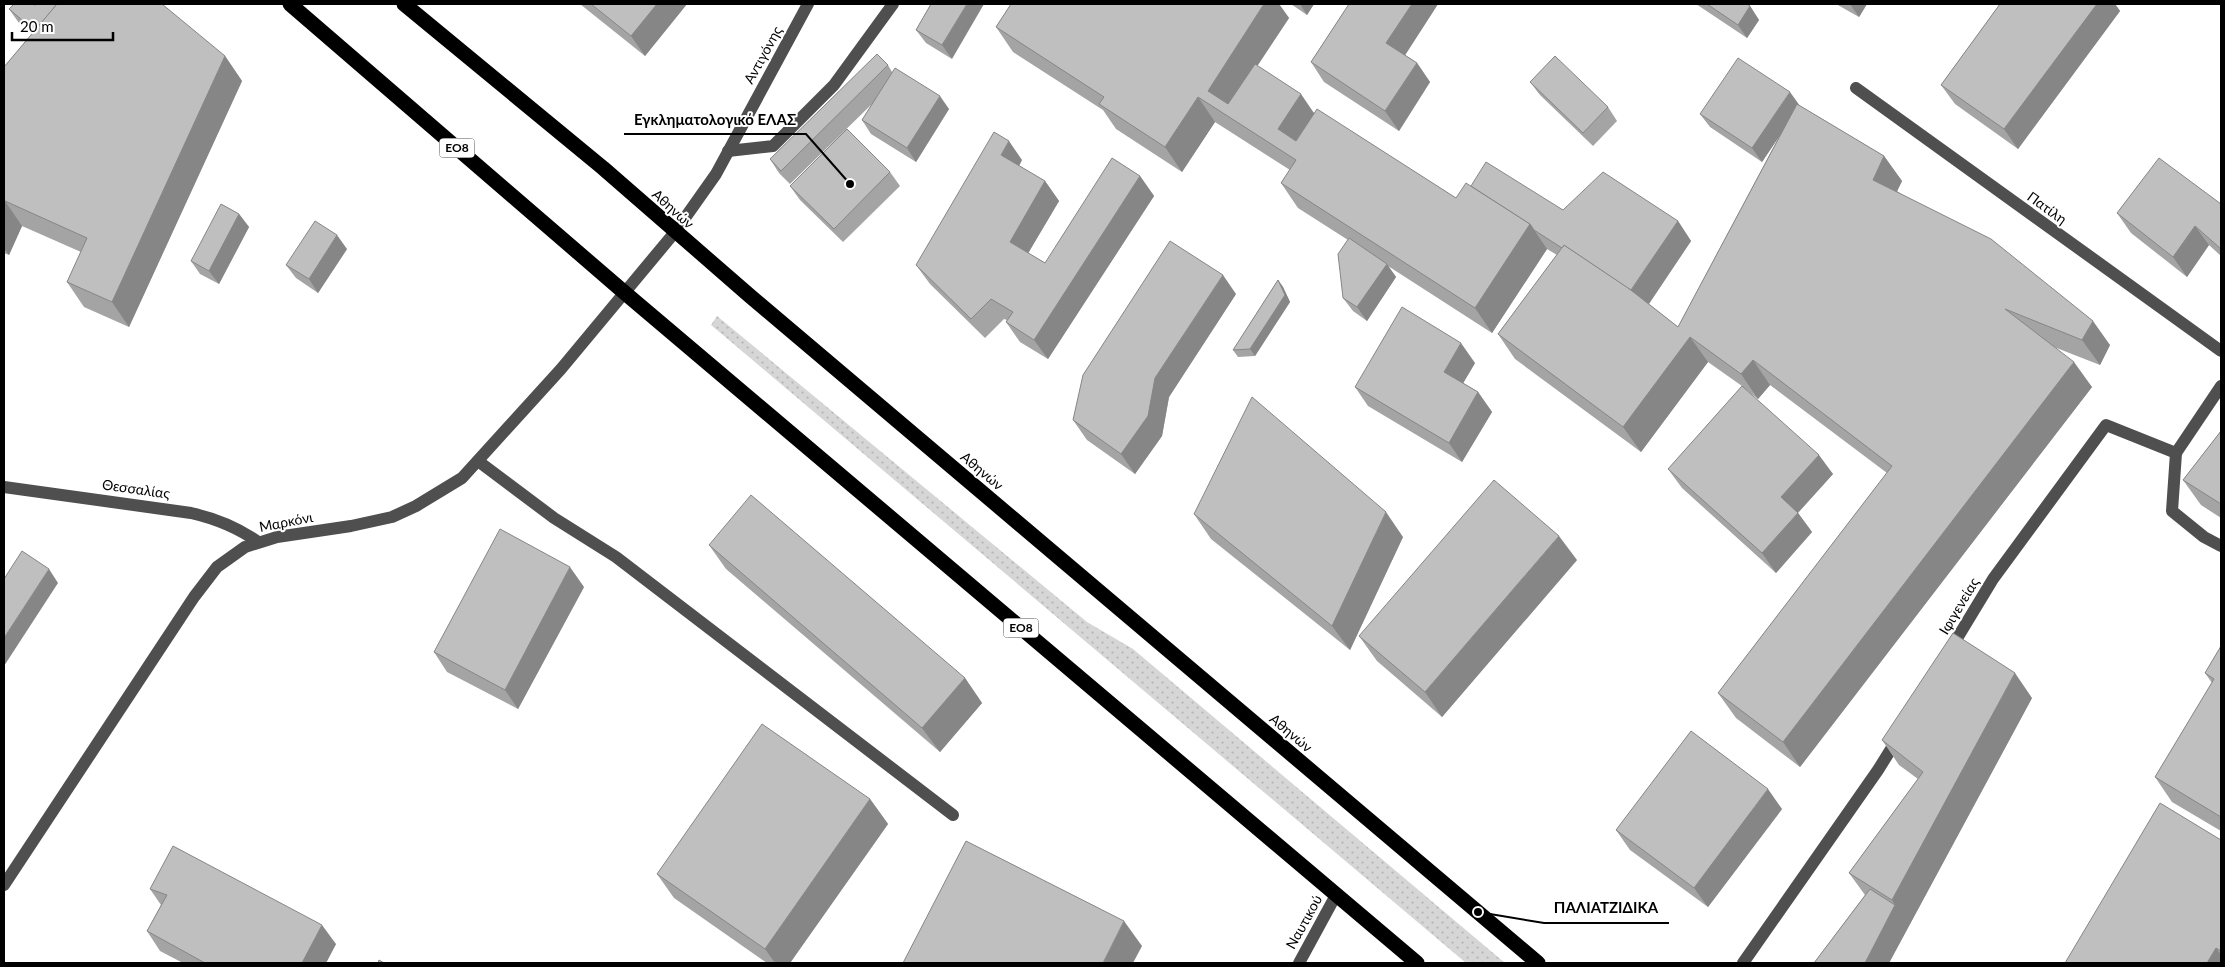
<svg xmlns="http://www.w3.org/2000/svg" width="2225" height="967" font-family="Lato,sans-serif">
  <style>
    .grass { fill: url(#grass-dots) }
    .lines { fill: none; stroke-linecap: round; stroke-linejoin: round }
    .minor { stroke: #4f4f4f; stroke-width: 12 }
    .highway { stroke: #000; stroke-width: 15 }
    .wall { fill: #a4a4a4 }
    .shaded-wall { fill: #868686 }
    .building { fill: #bfbfbf; stroke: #868686 }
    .labels { text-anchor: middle; stroke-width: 4; stroke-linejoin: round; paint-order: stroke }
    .shield { fill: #fff; stroke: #4c4c4c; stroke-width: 1 }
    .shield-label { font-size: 12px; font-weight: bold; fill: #000 }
    .street-label { font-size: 14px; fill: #000; stroke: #fff }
    .leader { fill: none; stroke: #000; stroke-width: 2 }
    .callout-dot { fill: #000; stroke: #fff; stroke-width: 2 }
    .callout-label { font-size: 15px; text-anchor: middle; font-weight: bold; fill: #000; stroke: #fff; stroke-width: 4; stroke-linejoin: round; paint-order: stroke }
  </style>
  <defs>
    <pattern id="grass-dots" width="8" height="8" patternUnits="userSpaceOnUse" patternTransform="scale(1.25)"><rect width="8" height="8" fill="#d6d6d6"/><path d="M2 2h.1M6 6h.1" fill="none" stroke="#b6b6b6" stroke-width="1.8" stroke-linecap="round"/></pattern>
  </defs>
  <rect width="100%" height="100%" fill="#fff"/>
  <path class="grass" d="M717,316L1087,622L1133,649L1505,963H1466L723,335L711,325Z"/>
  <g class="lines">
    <g class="minor">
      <path d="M1856,88L2221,351"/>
      <path d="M728,151L773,146L834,85L893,4"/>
      <path d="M2176,453L2172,511L2204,537L2221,546"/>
      <path d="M478,461L554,518L616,557L953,815"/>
      <path d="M4,487L191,513C217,519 237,527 258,542"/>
      <path d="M1950,650L1993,579L2106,425L2176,453L2221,386"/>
      <path d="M4,885L194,597L217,567L245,547L277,537L351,526L392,517L416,506L462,478L561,369L675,232L716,174L808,4"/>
      <path d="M1299,963L1336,895"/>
      <path d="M1743,963L1878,770L1898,738"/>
    </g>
    <g class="highway">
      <path d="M290,4L625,293L1417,963"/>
      <path d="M404,4L603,168L750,296L1538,963"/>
    </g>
  </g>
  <g class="wall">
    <path d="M580,4H687L645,56Z"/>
    <path d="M931,4L952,59L926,43L916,30Z"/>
    <path d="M1011,4H1279L1289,18L1257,66L1314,113L1456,198L1471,186L1563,210L1678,221L1691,241L1649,304L1678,327L1781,133L1762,162L1710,127L1700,114L1800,106L1884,156L1902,181L1897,191L2110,345L2100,365L2054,347L2092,387L1800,767L1736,718L1718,693L1887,473L1770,385L1758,399L1744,388L1833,474L1798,513L1812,532L1776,573L1682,488L1668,469L1742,386L1708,362L1641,452L1515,359L1498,334L1557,255L1547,249L1492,333L1388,266L1396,277L1367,321L1353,311L1343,298L1348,240L1298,208L1281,183L1290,170L1215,122L1182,172L1116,129L1103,110L1013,52L996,27Z"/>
    <path d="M1291,4H1314L1307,15Z"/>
    <path d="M1349,4H1438L1405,55L1417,63L1430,82L1399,131L1324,82L1311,62Z"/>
    <path d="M1696,4H1747L1750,6L1759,20L1747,38Z"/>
    <path d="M1836,4H1867L1859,17Z"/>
    <path d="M2000,4H2115L2120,11L2018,149L1955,104L1941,85Z"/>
    <path d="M35,5L225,56L242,81L129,327L84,307L67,282L81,252L22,226L9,255L4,253V67L32,34L19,23L9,9Z"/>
    <path d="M888,65L892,72L949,109L916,162L871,134L862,120L872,104L790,184L779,173L770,159Z"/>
    <path d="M1530,82L1608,107L1617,121L1593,146L1540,95Z"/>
    <path d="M1022,160L1019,166L1045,181L1059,201L1028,253L1045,263L1140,176L1154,196L1048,359L1020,342L1006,322L1007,320L1004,319L985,338L930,284L916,265Z"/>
    <path d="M890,172L900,186L843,242L800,200L790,186Z"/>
    <path d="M2221,204V256L2209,245L2187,277L2131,233L2117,213Z"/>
    <path d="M239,214L249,227L219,284L200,274L191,261Z"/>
    <path d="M347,249L318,293L296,278L286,265Z"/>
    <path d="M1278,280L1283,287L1290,302L1255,356L1238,357L1233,350Z"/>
    <path d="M1236,294L1169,397L1162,436L1135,474L1087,440L1073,420Z"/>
    <path d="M1475,363L1463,383L1478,392L1492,412L1462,462L1368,406L1355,387Z"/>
    <path d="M2221,431V518L2201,505L2183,480Z"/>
    <path d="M1194,514L1403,537L1350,650L1211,539Z"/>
    <path d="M709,545L965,678L982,703L940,752L726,569Z"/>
    <path d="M1577,560L1442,717L1377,661L1359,636Z"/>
    <path d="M584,587L518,709L447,672L434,652Z"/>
    <path d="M2221,646V831L2172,802L2155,777L2212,683L2205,673Z"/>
    <path d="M2032,698L1889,963H1814L1865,895L1849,873L1918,779L1899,765L1882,740Z"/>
    <path d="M870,799L888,824L790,963H767L674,898L657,874Z"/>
    <path d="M1782,809L1708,907L1630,850L1616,830Z"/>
    <path d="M2221,840V963H2065Z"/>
    <path d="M150,889L336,944L326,963H183L160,951L147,931L161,905Z"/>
  </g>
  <g class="shaded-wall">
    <path d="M657,4H687L645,56L631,36Z"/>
    <path d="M967,4H984L952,59L942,45Z"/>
    <path d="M1264,4H1279L1289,18L1225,115L1208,91Z"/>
    <path d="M1300,4H1314L1307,15Z"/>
    <path d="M1412,4H1438L1400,63L1386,43Z"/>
    <path d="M1850,4H1867L1859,17Z"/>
    <path d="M2097,4H2115L2120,11L2018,149L2004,129Z"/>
    <path d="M1750,6L1759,20L1747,38L1738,25Z"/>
    <path d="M225,56L242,81L129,327L112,302Z"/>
    <path d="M1417,63L1430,82L1399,131L1385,111Z"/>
    <path d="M1790,92L1800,106L1762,162L1752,148Z"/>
    <path d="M1301,94L1318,119L1295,153L1278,129Z"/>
    <path d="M940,96L949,109L916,162L907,148Z"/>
    <path d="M1198,97L1215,122L1182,172L1165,147Z"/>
    <path d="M1009,141L1022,160L1014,175L1001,155Z"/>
    <path d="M1884,156L1902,181L1891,204L1873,180Z"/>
    <path d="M1140,176L1154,196L1048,359L1034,340Z"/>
    <path d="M1045,181L1059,201L1023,262L1010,242Z"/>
    <path d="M5,201L22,226L9,255L4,248V204Z"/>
    <path d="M239,214L249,227L219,284L209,271Z"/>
    <path d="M1678,221L1691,241L1644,311L1630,292Z"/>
    <path d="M1530,224L1547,249L1492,333L1475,308Z"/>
    <path d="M2195,226L2209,245L2187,277L2173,257Z"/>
    <path d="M337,235L347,249L318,293L309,279Z"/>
    <path d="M1387,264L1396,277L1367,321L1357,307Z"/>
    <path d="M1223,275L1236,294L1169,397L1162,436L1135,474L1121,454L1155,378Z"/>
    <path d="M1278,280L1283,287L1290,302L1255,356L1250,349Z"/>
    <path d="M2093,321L2110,345L2100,365L2082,340Z"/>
    <path d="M1690,337L1708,362L1641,452L1623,427Z"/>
    <path d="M1461,343L1475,363L1458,392L1444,372Z"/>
    <path d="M1753,360L1770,385L1758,399L1741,374Z"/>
    <path d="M2074,362L2092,387L1800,767L1783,742Z"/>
    <path d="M1478,392L1492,412L1462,462L1449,443Z"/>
    <path d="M1819,455L1833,474L1794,517L1781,497Z"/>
    <path d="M1386,512L1403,537L1350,650L1332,626Z"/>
    <path d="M1798,513L1812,532L1776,573L1762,553Z"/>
    <path d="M1559,536L1577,560L1442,717L1425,692Z"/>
    <path d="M570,567L584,587L518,709L505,690Z"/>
    <path d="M49,569L58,583L4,666V638Z"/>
    <path d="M2015,673L2032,698L1889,963H1865L1895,905L1892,900Z"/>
    <path d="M965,678L982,703L940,752L922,728Z"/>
    <path d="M1768,789L1782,809L1708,907L1694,888Z"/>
    <path d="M870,799L888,824L790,963H775L765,949Z"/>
    <path d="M1124,921L1142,946L1133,963H1103Z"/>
    <path d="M322,925L336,944L326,963H302Z"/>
    <path d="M2216,948L2221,955V963H2207Z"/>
  </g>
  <g class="building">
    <path d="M14,4H33L35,5L37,4H57L35,31L9,9Z"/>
    <path d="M57,4H162L225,56L112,302L67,282L87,238L5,201L4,204V67Z"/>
    <path d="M591,4H657L631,36Z"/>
    <path d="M931,4H967L942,45L916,30Z"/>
    <path d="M1011,4H1264L1208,91L1228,104L1255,64L1301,94L1278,129L1296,141L1317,109L1456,198L1466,183L1530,224L1475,308L1281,183L1296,160L1198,97L1165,147L1099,104L1104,97L996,27Z"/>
    <path d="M1349,4H1412L1386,43L1417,63L1385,111L1311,62Z"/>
    <path d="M1707,4H1747L1750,6L1738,25Z"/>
    <path d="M2000,4H2097L2004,129L1941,85Z"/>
    <path d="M877,54L888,65L781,171L770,159Z"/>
    <path d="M1555,56L1608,107L1583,133L1530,82Z"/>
    <path d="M1738,58L1790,92L1752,148L1700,114Z"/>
    <path d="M895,68L940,96L907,148L862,120Z"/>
    <path d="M1797,104L1884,156L1873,180L1991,239L2093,321L2082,340L2005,309L2074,362L1783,742L1718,693L1892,466L1753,360L1741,374L1690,337L1623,427L1498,334L1564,245L1627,287L1678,327Z"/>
    <path d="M847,129L890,172L834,229L790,186Z"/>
    <path d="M994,132L1009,141L1001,155L1045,181L1010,242L1045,263L1112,158L1140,176L1034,340L1006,322L1013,312L991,299L971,319L916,265Z"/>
    <path d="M2159,158L2221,204V249L2195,226L2173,257L2117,213Z"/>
    <path d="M1486,162L1563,210L1603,172L1678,221L1631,290L1564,245L1562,248L1534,230L1530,224L1471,186Z"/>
    <path d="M221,204L239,214L209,271L191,261Z"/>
    <path d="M315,221L337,235L309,279L286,265Z"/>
    <path d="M1349,238L1387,264L1357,307L1343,298L1338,254Z"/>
    <path d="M1170,241L1223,275L1155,378L1148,416L1121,454L1073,420L1083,375Z"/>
    <path d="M1278,280L1285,295L1250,349L1233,350Z"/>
    <path d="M1402,307L1461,343L1444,372L1478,392L1449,443L1355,387Z"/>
    <path d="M1742,386L1819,455L1781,497L1798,513L1762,553L1668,469Z"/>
    <path d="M1252,397L1386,512L1332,626L1194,514Z"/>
    <path d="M2221,431V504L2183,480Z"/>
    <path d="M1494,480L1559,536L1425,692L1359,636Z"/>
    <path d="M751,495L965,678L922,728L709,545Z"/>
    <path d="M500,529L570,567L505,690L434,652Z"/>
    <path d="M22,551L49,569L4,638V579Z"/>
    <path d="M1953,633L2015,673L1892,900L1849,873L1923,772L1882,740Z"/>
    <path d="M2221,646V817L2155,777L2214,679L2205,673Z"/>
    <path d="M762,724L870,799L765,949L657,874Z"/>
    <path d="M1691,731L1768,789L1694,888L1616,830Z"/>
    <path d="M2160,803L2221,840V951L2216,948L2207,963H2065Z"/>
    <path d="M966,841L1124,921L1103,963H903Z"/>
    <path d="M173,846L322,925L302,963H205L147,931L167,895L150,889Z"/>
    <path d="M1870,889L1895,905L1865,963H1814Z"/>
    <path d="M379,960L384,963H378Z"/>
  </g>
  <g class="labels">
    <g class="shield">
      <rect x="439.5" y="138.5" width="35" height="19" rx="4"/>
      <rect x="1003.5" y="618.5" width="35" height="19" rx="4"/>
    </g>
    <g class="shield-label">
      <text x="457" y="152">ΕΟ8</text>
      <text x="1021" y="632">ΕΟ8</text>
    </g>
    <g class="street-label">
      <text transform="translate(763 55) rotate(-61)" y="5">Αντιγόνης</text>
      <text transform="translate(2047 208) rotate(36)" y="5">Πατίλη</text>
      <text transform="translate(673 209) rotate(42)" y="5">Αθηνών</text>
      <text transform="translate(982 471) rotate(40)" y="5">Αθηνών</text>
      <text transform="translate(136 489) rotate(8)" y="5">Θεσσαλίας</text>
      <text transform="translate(286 522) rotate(-11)" y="5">Μαρκόνι</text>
      <text transform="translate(1959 606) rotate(-59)" y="5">Ιφιγενείας</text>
      <text transform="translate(1291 733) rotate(40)" y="5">Αθηνών</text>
      <text transform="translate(1304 922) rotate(-61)" y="5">Ναυτικού</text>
    </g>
  </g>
  <path class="leader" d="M850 184L806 134H624M1478 912L1544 923H1669"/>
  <g class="callout-dot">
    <circle cx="850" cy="184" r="5"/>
    <circle cx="1478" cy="912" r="5"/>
  </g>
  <g class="callout-label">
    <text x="715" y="125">Εγκληματολογικό ΕΛΑΣ</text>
    <text x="1606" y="913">ΠΑΛΙΑΤΖΙΔΙΚΑ</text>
  </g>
  <rect width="2225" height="967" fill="none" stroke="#000000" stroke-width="10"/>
  <path d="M12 32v8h101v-8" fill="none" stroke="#000000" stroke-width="2.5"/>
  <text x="20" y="32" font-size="15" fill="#000000" stroke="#ffffff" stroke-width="4" paint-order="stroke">20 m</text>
</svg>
